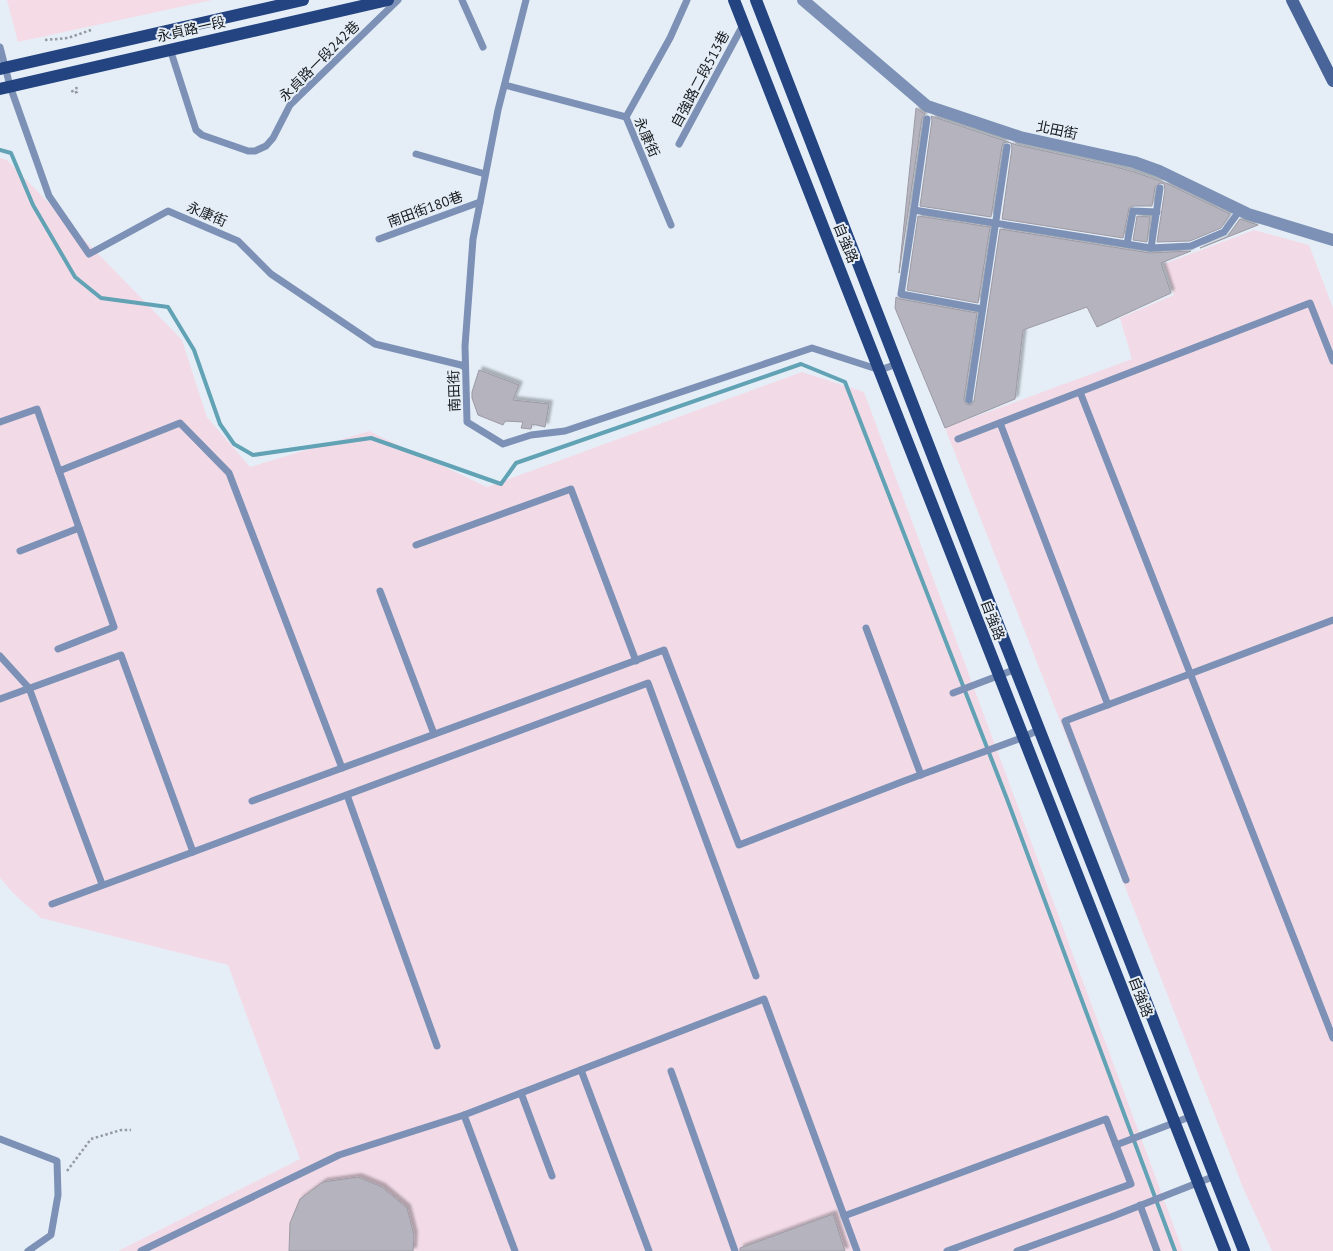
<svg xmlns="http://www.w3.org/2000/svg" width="1333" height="1251" font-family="'PT Sans','Noto Sans TC',sans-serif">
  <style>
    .industrial { fill: #f2dbe7 }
    .education { fill: #f4dbe5 }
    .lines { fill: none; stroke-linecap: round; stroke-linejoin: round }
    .stream { stroke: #61a2b5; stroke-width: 4 }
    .building { fill: #b5b3be; stroke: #9c9aa5; filter: url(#shadow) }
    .path { stroke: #949aa1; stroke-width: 2.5; stroke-dasharray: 2.5 2.5; stroke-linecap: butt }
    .lane { stroke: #7c91b5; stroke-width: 7 }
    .street { stroke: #7c91b5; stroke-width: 12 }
    .secondary { stroke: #486498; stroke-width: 12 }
    .primary { stroke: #234381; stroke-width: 12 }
    .labels { text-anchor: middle; stroke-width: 4; stroke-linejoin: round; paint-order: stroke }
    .street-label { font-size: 14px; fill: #171a1d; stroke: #e5eef7 }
  </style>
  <defs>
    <filter id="shadow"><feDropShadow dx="3.5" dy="-3.5" stdDeviation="1" flood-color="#0004"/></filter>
  </defs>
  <rect width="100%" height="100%" fill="#e5eef7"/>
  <g class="industrial">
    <path d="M0,158L7,160L182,340L207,417L250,467L369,431L487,487L802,372L864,392L1183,1251H118L300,1159L228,965L41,918L13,893L0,878Z"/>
    <path d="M1254,230L1309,245L1333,308V1251H1272L1244,1190L945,428L1132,359L1120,318L1174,295L1164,264Z"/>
  </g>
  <path class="education" d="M7,0H212L18,42Z"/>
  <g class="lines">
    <path class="stream" d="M0,150L11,153L33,205L75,277L101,298L168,307L194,350L220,424L234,444L253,455L371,438L501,484L516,463L801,364L845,382L1007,799L1175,1251"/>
  </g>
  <g class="building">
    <path d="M916,108L925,114L922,118L899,273Z"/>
    <path d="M931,116L1017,145L1109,165L1134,172L1166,183L1230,214L1221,228L1190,241L1157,242L1165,189L1164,184L1160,183L1155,187L1152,206H1133L1129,208L1123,238L1002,219L1012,148L1011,143L1007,142L1003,143L1002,146L991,217L920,206L932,120Z"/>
    <path d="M918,216L990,227L978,303L907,290Z"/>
    <path d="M1137,216L1150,217L1147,242L1133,240Z"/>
    <path d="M1240,219L1258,225L1200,248L1227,237Z"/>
    <path d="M1000,229L1150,253L1191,251L1161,263L1171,293L1097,327L1087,307L1023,330L1015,399L945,428L895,308L896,297L900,299L977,313L964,399L966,404L971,405L974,401Z"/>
    <path d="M479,370L519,385L513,400L549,404L545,427L532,424L531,429L521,428L523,422L505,421L503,425L478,415L472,398V392Z"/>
    <path d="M358,1177L382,1187L407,1208L414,1235L413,1251H289L290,1223L300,1199L323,1182Z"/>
    <path d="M833,1214L845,1251H740V1248Z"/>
  </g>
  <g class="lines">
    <g class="path">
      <path d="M45,40L68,38L91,30"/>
      <path d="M72,90L73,93L77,92L76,85"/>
      <path d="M67,1171L91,1139L121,1130H131"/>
    </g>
    <g class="lane">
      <path d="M462,0L483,47"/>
      <path d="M526,0L498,110L473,239L465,346L467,422L503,444L531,435L565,431L812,348L880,370L897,364"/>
      <path d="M0,47L10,86L49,196L89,254L168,211L238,241L271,274L375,344L461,365L465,367"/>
      <path d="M170,49L196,130L202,135L248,151H255L266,146L273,138L290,105L398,0"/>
      <path d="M505,85L626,117"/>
      <path d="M626,117L670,38L687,0"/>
      <path d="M626,117L671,225"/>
      <path d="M679,144L743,25"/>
      <path d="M416,154L485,174"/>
      <path d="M914,210L927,119"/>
      <path d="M379,239L480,202"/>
      <path d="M1127,244L1133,211L1157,212"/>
      <path d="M1151,248L1160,188"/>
      <path d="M982,309L901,294L914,210L1151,248L1191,246L1224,232L1240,210"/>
      <path d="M1080,392L1333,1038"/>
      <path d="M969,400L1007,147"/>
      <path d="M0,422L37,409L59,471L180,423L229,473L342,768"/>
      <path d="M1000,423L1108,705"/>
      <path d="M958,439L1310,303L1333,361"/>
      <path d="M416,545L571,489L636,661"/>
      <path d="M20,551L79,528"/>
      <path d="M380,591L434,734"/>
      <path d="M866,628L921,775"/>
      <path d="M58,649L114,627L59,471"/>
      <path d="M0,656L29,688L102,884"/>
      <path d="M953,693L1016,669"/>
      <path d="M0,699L121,655L193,852L648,683L756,976"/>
      <path d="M347,795L437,1046"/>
      <path d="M252,801L664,650L739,845L904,781L1024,737L1040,729"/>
      <path d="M1126,880L1065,721L1333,620"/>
      <path d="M52,904L193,852"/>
      <path d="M581,1070L649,1251"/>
      <path d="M671,1071L735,1251"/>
      <path d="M521,1093L552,1176"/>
      <path d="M0,1139L57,1161L58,1195L51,1235L28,1251"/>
      <path d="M1116,1145L1192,1116"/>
      <path d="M1140,1205L1157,1251"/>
      <path d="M844,1216L1106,1119L1131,1184L947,1251"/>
      <path d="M141,1251L339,1155L464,1115"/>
      <path d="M515,1251L464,1115L764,999L857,1251"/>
      <path d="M1017,1251L1111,1217L1215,1176"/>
    </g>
    <path class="street" d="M803,0L927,106L1020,137L1134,162L1159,171L1248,214L1333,240"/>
    <path class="secondary" d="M1292,0L1333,81"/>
    <g class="primary">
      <path d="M734,0L1225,1251"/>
      <path d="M756,0L997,622L1244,1251"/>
      <path d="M0,69L303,0"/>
      <path d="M0,89L388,0"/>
    </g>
  </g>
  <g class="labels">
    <g class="street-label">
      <text transform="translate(191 29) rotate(-13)" y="5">永貞路一段</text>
      <text transform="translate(319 61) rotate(-45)" y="5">永貞路一段242巷</text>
      <text transform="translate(700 79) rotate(-62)" y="5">自強路二段513巷</text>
      <text transform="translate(1057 130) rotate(12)" y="5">北田街</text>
      <text transform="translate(647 137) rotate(66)" y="5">永康街</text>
      <text transform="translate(425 209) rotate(-20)" y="5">南田街180巷</text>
      <text transform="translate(207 214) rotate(23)" y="5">永康街</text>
      <text transform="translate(846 243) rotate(68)" y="5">自強路</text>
      <text transform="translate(454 391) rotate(-92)" y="5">南田街</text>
      <text transform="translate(993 620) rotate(69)" y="5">自強路</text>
      <text transform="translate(1141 997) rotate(69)" y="5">自強路</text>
    </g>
  </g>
</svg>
